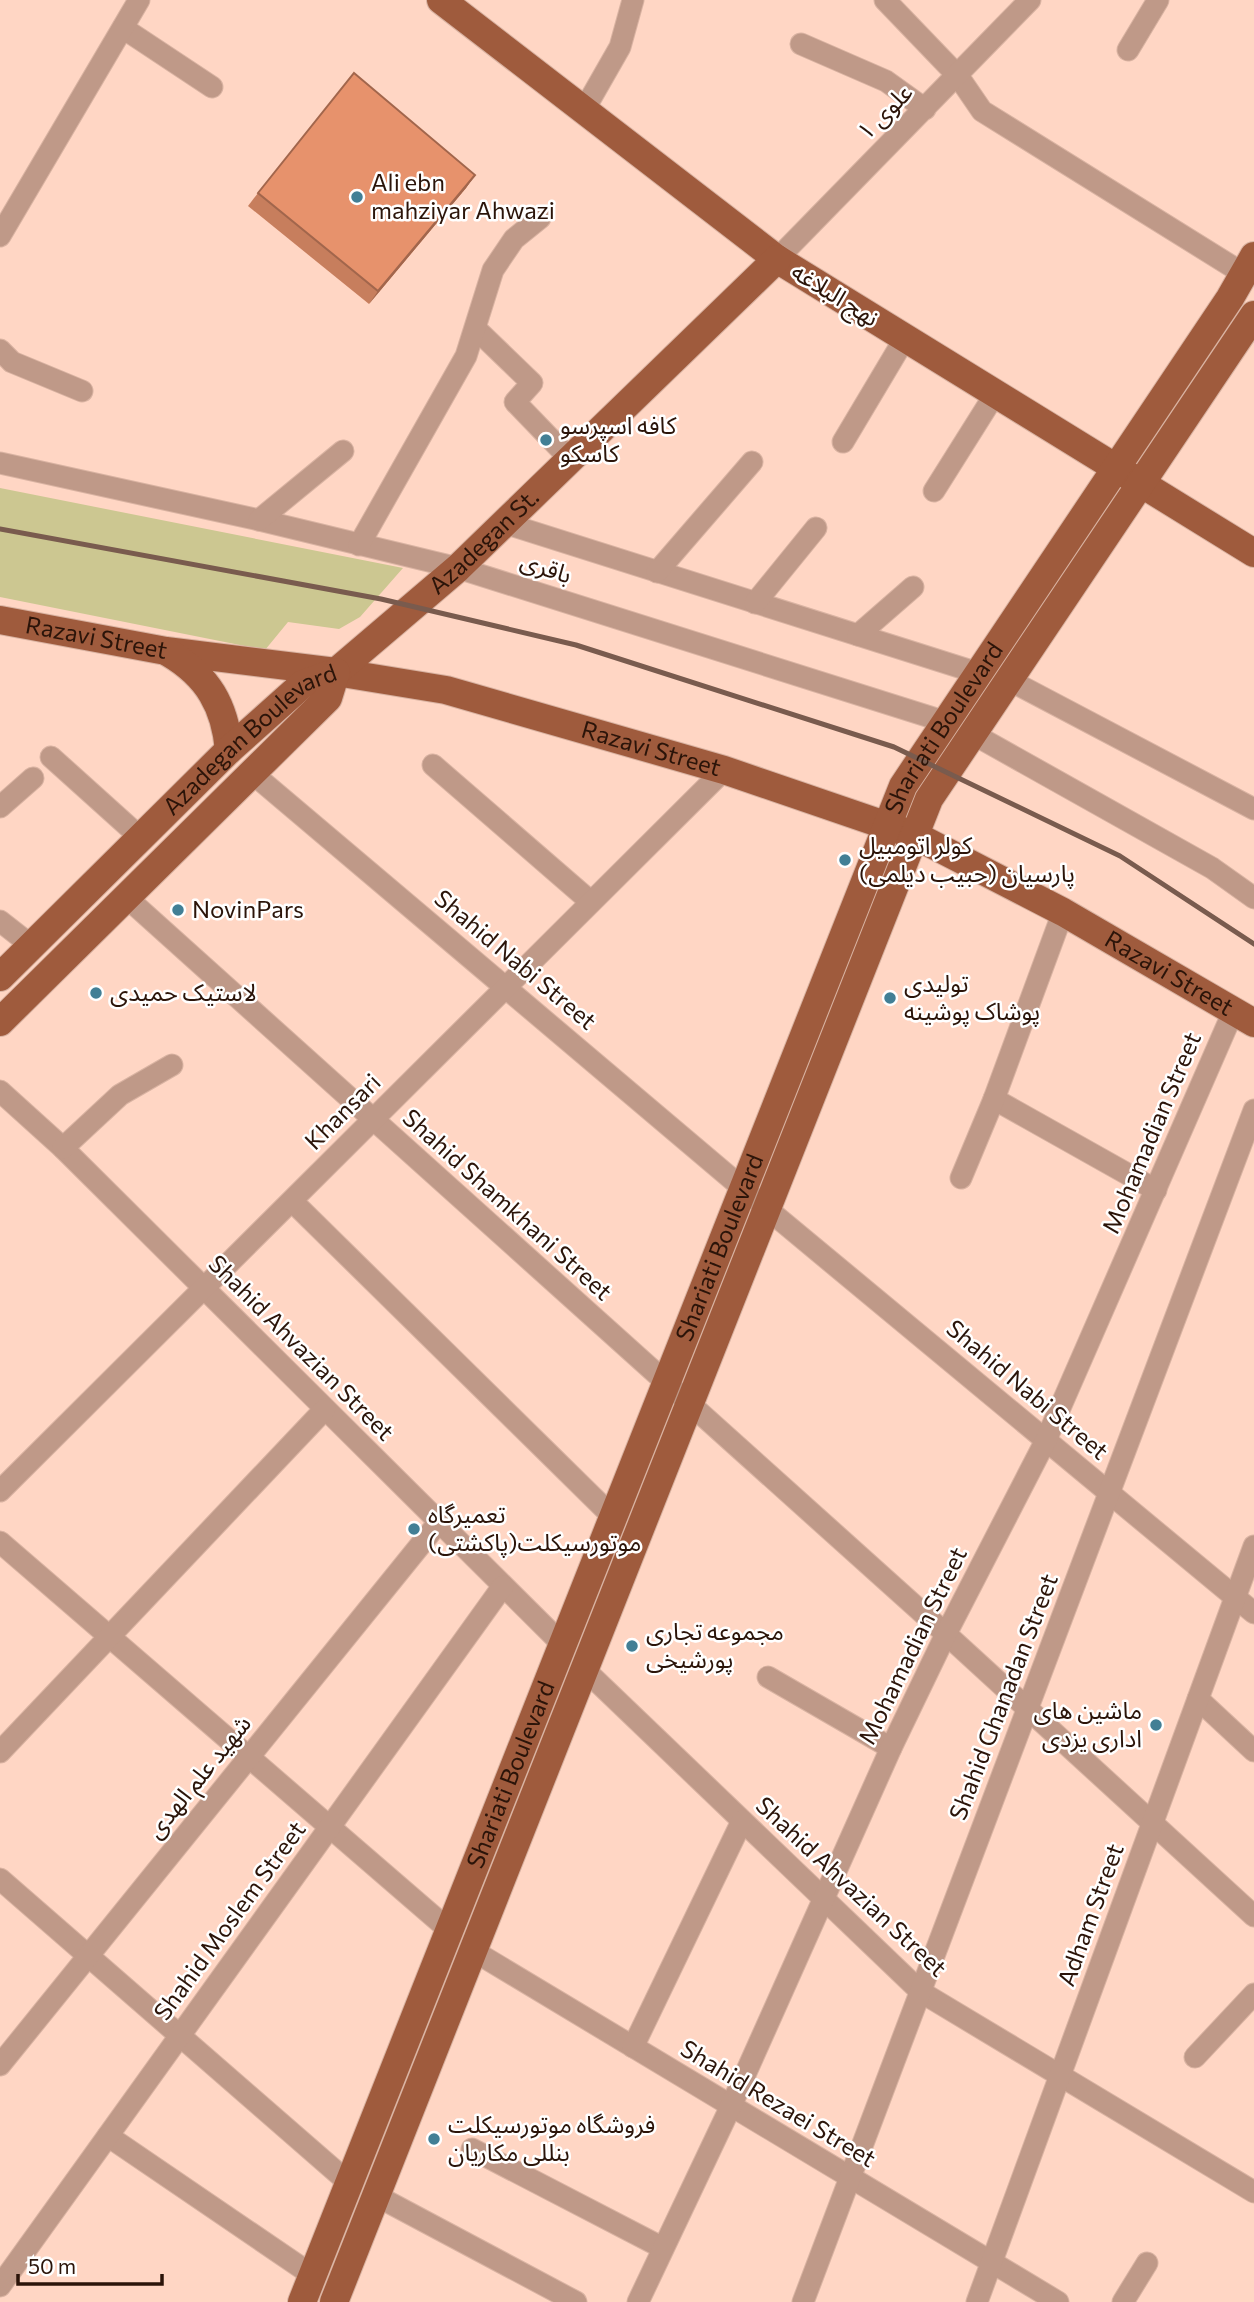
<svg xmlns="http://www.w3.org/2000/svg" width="1254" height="2302" font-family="Commissioner,'Noto Sans Arabic',sans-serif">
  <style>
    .green { fill: #ccc791 }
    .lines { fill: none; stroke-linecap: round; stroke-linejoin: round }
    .minor-casing { stroke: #d9b3a2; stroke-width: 23 }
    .major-casing { stroke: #d9b3a2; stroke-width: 30 }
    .minor { stroke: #bf9988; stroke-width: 21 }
    .major { stroke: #9f5b3d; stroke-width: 28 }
    .rail { stroke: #795b4e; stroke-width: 5 }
    .wall { fill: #c77e5d }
    .shaded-wall { fill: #a2664c }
    .building { fill: #e7926c; stroke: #a2664c; stroke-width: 2 }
    .poi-dot { fill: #427f95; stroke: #fff; stroke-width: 2.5 }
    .labels { text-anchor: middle; stroke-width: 5; stroke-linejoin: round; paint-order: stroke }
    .street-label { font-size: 24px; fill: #2b1409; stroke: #fff }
    .poi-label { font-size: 24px; fill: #2b1409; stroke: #fff; text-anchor: start }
  </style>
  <rect width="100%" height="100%" fill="#ffd6c4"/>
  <path class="green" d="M0,488L403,568L360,617L339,629L288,622L265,650L0,597Z"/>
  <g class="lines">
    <defs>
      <g id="minor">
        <path d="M885,0L958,76L982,111L1244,274"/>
        <path d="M123,28L212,87"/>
        <path d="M801,44L886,81L925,109"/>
        <path d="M1128,50L1158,0"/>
        <path d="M584,110L620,47L633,0"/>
        <path d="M0,236L139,0"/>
        <path d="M777,259L1030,0"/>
        <path d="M476,329L532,383L515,402L570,459"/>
        <path d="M0,350L12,362L82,391"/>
        <path d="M843,442L905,338"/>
        <path d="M0,463L259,520L458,568L946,722"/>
        <path d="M934,491L995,394"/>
        <path d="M259,520L343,451"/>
        <path d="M504,523L978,673"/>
        <path d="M359,545L466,356L493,270L514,239L540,218"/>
        <path d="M657,572L752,462"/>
        <path d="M755,603L816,528"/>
        <path d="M858,635L913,587"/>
        <path d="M1009,680L1254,809"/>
        <path d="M973,734L1212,868L1254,898"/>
        <path d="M51,757L141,838"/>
        <path d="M433,765L591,902"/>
        <path d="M252,773L766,1208L1254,1613"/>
        <path d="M0,807L33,778"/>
        <path d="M126,897L946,1634L1254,1916"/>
        <path d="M0,921L32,946"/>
        <path d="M0,1091L63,1148L562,1644"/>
        <path d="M994,1099L1156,1190"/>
        <path d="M63,1148L120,1095L172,1065"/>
        <path d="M961,1178L994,1099L1063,912"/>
        <path d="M292,1201L613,1517"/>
        <path d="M0,1491L724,770"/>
        <path d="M0,1542L449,1930"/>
        <path d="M584,1669L921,1992L1254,2192"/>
        <path d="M768,1677L891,1748"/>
        <path d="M1198,1699L1254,1751"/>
        <path d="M0,1752L325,1409"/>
        <path d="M0,1879L349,2183"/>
        <path d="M472,1950L1058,2302"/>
        <path d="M633,2047L742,1821"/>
        <path d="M1195,2057L1254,1994"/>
        <path d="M0,2065L439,1522"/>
        <path d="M108,2136L312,2275"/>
        <path d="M472,2149L663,2248"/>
        <path d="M375,2195L576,2302"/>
        <path d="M0,2286L503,1586"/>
        <path d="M638,2302L731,2106L891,1748L946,1634L1046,1440L1233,1012"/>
        <path d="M803,2302L1254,1110"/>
        <path d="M977,2302L1254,1546"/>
        <path d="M1123,2302L1147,2263"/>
      </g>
      <g id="major">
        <path d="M441,0L777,259L1254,553"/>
        <path id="s1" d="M0,620L166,651L336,672L446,690L724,770L914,835L1063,912L1254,1023"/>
        <path d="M169,653C208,676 225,706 229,750"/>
        <path id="s2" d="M0,977L229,750L303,684L336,672L458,568L777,259"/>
        <path d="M0,1022L328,698L336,672"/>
        <path id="s3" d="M302,2302L903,786L1230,298L1254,256"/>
        <path d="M334,2302L929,799L1254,315"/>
      </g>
    </defs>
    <use href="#minor" class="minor-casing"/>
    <use href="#major" class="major-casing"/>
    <use href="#minor" class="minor"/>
    <use href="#major" class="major"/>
    <path class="rail" d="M0,529L381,599L576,645L894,747L1120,856L1254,944"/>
  </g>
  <path class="wall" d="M475,175L466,188L369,304L248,206L258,193Z"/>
  <path class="shaded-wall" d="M475,175L466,188L369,304L378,291Z"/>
  <path class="building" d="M354,73L475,175L378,291L258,193Z"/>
  <g class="poi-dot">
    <circle cx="357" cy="197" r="7"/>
    <circle cx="546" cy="440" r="7"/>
    <circle cx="845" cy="860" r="7"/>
    <circle cx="178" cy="910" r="7"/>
    <circle cx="96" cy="993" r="7"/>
    <circle cx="890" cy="998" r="7"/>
    <circle cx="414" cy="1529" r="7"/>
    <circle cx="632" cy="1646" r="7"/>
    <circle cx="1156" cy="1725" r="7"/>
    <circle cx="434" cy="2139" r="7"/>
  </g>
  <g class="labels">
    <g class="street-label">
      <text transform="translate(885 112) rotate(-45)" y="8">علوی ۱</text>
      <text transform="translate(835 295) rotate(32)" y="8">نهج البلاغه</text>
      <text dy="8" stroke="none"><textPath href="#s2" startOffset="654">Azadegan St.</textPath></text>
      <text transform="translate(546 568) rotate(18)" y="8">باقری</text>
      <text dy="8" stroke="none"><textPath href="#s1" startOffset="98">Razavi Street</textPath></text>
      <text dy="8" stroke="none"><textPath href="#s3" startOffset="1701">Shariati Boulevard</textPath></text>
      <text dy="8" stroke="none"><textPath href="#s1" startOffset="665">Razavi Street</textPath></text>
      <text dy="8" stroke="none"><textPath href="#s2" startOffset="346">Azadegan Boulevard</textPath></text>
      <text transform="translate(515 960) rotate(40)" y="8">Shahid Nabi Street</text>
      <text dy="8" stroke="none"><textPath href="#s1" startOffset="1232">Razavi Street</textPath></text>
      <text transform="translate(343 1112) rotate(-45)" y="8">Khansari</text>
      <text transform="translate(1152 1133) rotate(-67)" y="8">Mohamadian Street</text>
      <text transform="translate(507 1205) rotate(42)" y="8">Shahid Shamkhani Street</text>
      <text dy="8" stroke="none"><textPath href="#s3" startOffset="1134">Shariati Boulevard</textPath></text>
      <text transform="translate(301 1348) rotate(45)" y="8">Shahid Ahvazian Street</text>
      <text transform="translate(1027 1390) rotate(40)" y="8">Shahid Nabi Street</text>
      <text transform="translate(913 1646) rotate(-64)" y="8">Mohamadian Street</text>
      <text transform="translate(1004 1697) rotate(-69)" y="8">Shahid Ghanadan Street</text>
      <text dy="8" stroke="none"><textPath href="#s3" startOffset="567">Shariati Boulevard</textPath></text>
      <text transform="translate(199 1777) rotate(-51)" y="8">شهید علم الهدی</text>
      <text transform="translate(851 1887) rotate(43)" y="8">Shahid Ahvazian Street</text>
      <text transform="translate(1091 1915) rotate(-70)" y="8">Adham Street</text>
      <text transform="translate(230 1921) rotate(-54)" y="8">Shahid Moslem Street</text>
      <text transform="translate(778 2104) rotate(31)" y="8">Shahid Rezaei Street</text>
    </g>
    <g class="poi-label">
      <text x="371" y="191">Ali ebn<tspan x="371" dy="28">mahziyar Ahwazi</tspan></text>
      <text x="560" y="434">کافه اسپرسو<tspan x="560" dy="28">کاسکو</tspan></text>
      <text x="859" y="854">کولر اتومبیل<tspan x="859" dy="28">پارسیان (حبیب دیلمی)</tspan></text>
      <text x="192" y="918">NovinPars</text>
      <text x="904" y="992">تولیدی<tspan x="904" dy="28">پوشاک پوشینه</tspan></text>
      <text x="110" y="1001">لاستیک حمیدی</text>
      <text x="428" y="1523">تعمیرگاه<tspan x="428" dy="28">موتورسیکلت(پاکشتی)</tspan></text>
      <text x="646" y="1640">مجموعه تجاری<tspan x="646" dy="28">پورشیخی</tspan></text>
      <text x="1142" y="1719" text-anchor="end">ماشین های<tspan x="1142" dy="28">اداری یزدی</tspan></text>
      <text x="448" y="2133">فروشگاه موتورسیکلت<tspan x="448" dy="28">بنللی مکاریان</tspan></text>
    </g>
  </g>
  <path d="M18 2274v10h144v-10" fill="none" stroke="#2b1409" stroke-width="3.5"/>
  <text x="28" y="2274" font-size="21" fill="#2b1409" stroke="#ffffff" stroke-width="5" paint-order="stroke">50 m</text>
</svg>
